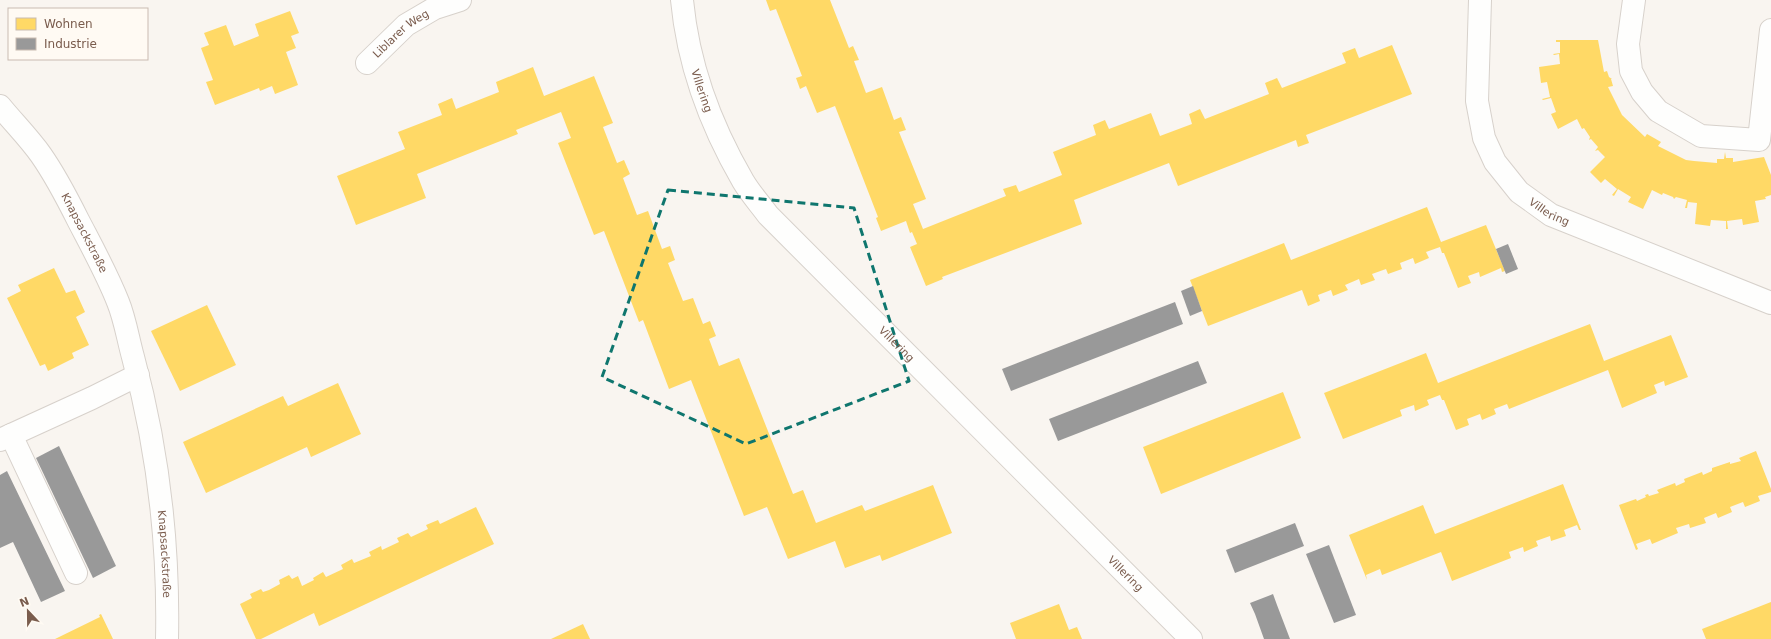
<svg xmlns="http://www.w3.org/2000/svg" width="1771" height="639" font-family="'DejaVu Sans',sans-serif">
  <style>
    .homes { fill: #ffd966 }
    .industry { fill: #999 }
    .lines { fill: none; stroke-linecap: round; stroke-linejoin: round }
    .minor-casing { stroke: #d7d1cb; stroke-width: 24 }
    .minor { stroke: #fefefd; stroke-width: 22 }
    .marked { fill: none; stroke: #0f766e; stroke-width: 3; stroke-dasharray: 8 5; stroke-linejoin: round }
    .labels { text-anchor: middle; stroke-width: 4; stroke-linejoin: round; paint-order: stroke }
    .street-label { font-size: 11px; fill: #7a5c4d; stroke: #fffaf3 }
  </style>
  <rect width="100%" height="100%" fill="#f9f5f0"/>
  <g class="homes">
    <path d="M766,0H830L849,48L853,46L859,60L854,61L866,93L882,87L894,120L901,117L906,130L899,132L926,199L913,204L923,229L1006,196L1003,189L1016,185L1019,192L1062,175L1053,152L1096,135L1093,125L1105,120L1109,129L1151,113L1160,136L1192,124L1189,114L1200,109L1205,119L1269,94L1265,83L1277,78L1282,88L1346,63L1342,53L1355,48L1359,58L1392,45L1412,94L1306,135L1309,143L1298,147L1296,140L1178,186L1169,163L1074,200L1082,224L942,277L943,279L926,286L910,247L917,244L912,232L910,233L906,221L881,231L876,218L878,217L835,106L817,113L806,86L800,89L796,78L802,76L776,9L770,11Z"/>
    <path d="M290,11L299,33L291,36L296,48L286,52L298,85L275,94L272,86L260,91L259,88L215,105L206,82L213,80L201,48L209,45L204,33L226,25L234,46L259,36L255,24Z"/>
    <path d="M1556,40H1598L1604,72L1607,71L1609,77L1612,79H1611L1613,86L1608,87L1622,115L1645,137L1647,134L1661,142L1658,146L1686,160L1694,161L1717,163V159H1724L1725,152L1726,158H1733V162L1764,157L1771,175V195L1765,197L1766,199L1755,201L1759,222L1743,225L1742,219L1727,221L1728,229H1726V221L1711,220L1710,226L1695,224L1697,203L1688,202L1687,208H1685L1687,200L1676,197L1674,199L1673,197L1663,193L1662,195L1652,190L1643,209L1628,202L1631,197L1618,189L1614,196L1612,195L1617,189L1605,179L1601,183L1590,172L1605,157L1598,150L1595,151L1598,147L1591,139L1589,140L1590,137L1584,128L1582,129L1577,119L1558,129L1551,114L1556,112L1551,98L1543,100L1542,99L1550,97L1547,82L1541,83L1539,67L1560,64L1559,54L1554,55L1553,54L1560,53V42H1556Z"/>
    <path d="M533,67L544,96L594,76L613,123L603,127L617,163L624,160L630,174L623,178L637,215L648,211L662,249L670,246L675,260L668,263L683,301L693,298L703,324L710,321L716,336L709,339L719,366L739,358L793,494L803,490L816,523L862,505L865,511L933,485L952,533L882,561L880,555L845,568L835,541L788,559L767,507L744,516L691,380L669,389L643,320L639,322L604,231L594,235L558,143L571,138L561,112L516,130L518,134L417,174L426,198L356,225L337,176L405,149L398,132L442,115L438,104L452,98L456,109L499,92L496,82Z"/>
    <path d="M1427,207L1441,242L1486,225L1505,271L1502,272L1501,268L1480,277L1479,272L1468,276L1471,283L1458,288L1444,253H1442L1440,247L1426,252L1429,258L1415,264L1413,258L1400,263L1402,269L1388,274L1386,269L1372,274L1375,280L1361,285L1359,279L1345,285L1348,290L1333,296L1331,290L1318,295L1320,301L1308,306L1302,290L1208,326L1190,280L1284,243L1291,260Z"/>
    <path d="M54,268L66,293L75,290L85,312L76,317L89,345L72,353L74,358L48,371L45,364L40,366L7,298L21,291L18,285Z"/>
    <path d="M207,305L236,365L180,391L151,331Z"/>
    <path d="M1590,324L1604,361L1671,335L1688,377L1665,386L1664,381L1654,385L1657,393L1622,408L1608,370L1509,409L1507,404L1494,409L1496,414L1482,420L1480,414L1467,419L1469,425L1456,430L1444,400H1442L1440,395L1427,400L1429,405L1415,411L1414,405L1400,410L1402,416L1343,439L1324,393L1426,353L1438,383Z"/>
    <path d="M338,383L361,434L311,457L307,447L206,493L183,442L283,396L288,406Z"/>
    <path d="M1283,392L1301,438L1161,494L1143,447Z"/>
    <path d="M1756,451L1771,489V492L1758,496L1760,501L1745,507L1743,502L1730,507L1732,512L1718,518L1716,513L1704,518L1706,523L1690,528L1689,524L1676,528L1678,533L1652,544L1650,539L1636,544L1638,549L1636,550L1619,505L1636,499L1637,501L1646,497L1645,495L1648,494L1649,496L1659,493L1657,490L1675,483L1676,486L1685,482L1684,479L1702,472L1703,475L1712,471V468L1730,462V464L1741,461L1739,458Z"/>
    <path d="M1563,484L1581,530H1579L1577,525L1564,530L1566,536L1551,541L1550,536L1536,541L1538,546L1524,552L1523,547L1509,552L1511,558L1452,581L1441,552L1382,575L1380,569L1366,575L1367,580L1349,535L1423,505L1435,534Z"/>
    <path d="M476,507L494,544L319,626L314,613L261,639H256L240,604L252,598L250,594L261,589L263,592L269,590L280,584L279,580L289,575L292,579L298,576L302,586L314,580L313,578L323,572L326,577L343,569L341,565L352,559L354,563L371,556L369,552L381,546L382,550L399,542L397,538L408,533L411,537L428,529L426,525L438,520L440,524Z"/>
    <path d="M1771,602V639H1706L1702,629Z"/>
    <path d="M1059,604L1069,630L1077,627L1082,639H1016L1010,623Z"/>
    <path d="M101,614L113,639H55L100,617L99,615Z"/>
    <path d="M583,624L590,639H551Z"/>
  </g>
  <g class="industry">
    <path d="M1508,244L1518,269L1506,274L1496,249Z"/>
    <path d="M1193,286L1202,311L1190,316L1181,291Z"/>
    <path d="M1175,302L1183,324L1011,391L1002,369Z"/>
    <path d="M1198,361L1207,383L1058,441L1049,419Z"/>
    <path d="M59,446L116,566L93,578L36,458Z"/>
    <path d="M7,471L65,591L41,602L13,542L0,548V475Z"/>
    <path d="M1295,523L1304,546L1235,573L1226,550Z"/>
    <path d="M1329,545L1356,615L1334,623L1306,554Z"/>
    <path d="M1273,594L1277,605L1290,639H1264L1255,614L1250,603Z"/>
  </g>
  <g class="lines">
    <defs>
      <g id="minor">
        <path id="s1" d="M682,0C688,64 711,126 743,181C750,193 760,204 768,215L1191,639"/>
        <path id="s2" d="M1480,0L1477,101L1484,138L1495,162L1519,192L1551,215L1771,303"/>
        <path d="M1634,0L1628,44L1631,71L1642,92L1658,111L1701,136L1759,140L1771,30"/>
        <path id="s3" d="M367,63L406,25L435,8L460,0"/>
        <path id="s4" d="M0,106C13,122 29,138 41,155C55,175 67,198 78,220C92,247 107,274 118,302C125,319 128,339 133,357C158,449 169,544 167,639"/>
        <path d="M11,435L76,573"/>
        <path d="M0,440L92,398L138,375"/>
      </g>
    </defs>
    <use href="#minor" class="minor-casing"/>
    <use href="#minor" class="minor"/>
  </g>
  <path class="marked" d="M668,190L854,208L909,381L746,444L602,377Z"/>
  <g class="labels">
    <g class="street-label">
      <text dy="4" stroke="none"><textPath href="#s3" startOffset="45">Liblarer Weg</textPath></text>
      <text dy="4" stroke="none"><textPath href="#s1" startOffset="93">Villering</textPath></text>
      <text dy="4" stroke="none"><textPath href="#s2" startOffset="240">Villering</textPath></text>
      <text dy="4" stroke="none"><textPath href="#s4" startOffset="153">Knapsackstraße</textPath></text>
      <text dy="4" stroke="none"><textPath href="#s1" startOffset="417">Villering</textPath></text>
      <text dy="4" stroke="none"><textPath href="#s4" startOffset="487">Knapsackstraße</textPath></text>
      <text dy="4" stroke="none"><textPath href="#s1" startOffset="741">Villering</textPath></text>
    </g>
  </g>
  <rect x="8" y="8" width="140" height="52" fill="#fffaf3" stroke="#cabbb1"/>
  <rect x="16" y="18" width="20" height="12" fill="#ffd966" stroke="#cabbb1"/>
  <text x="44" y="28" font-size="12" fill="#7a5c4d">Wohnen</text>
  <rect x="16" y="38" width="20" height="12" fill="#999999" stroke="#cabbb1"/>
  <text x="44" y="48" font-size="12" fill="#7a5c4d">Industrie</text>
  <g transform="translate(28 611) rotate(338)" stroke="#fffaf3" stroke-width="3" paint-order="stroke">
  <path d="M0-3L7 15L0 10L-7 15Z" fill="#7a5c4d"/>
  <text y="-6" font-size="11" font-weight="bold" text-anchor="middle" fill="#7a5c4d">N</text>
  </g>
</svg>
